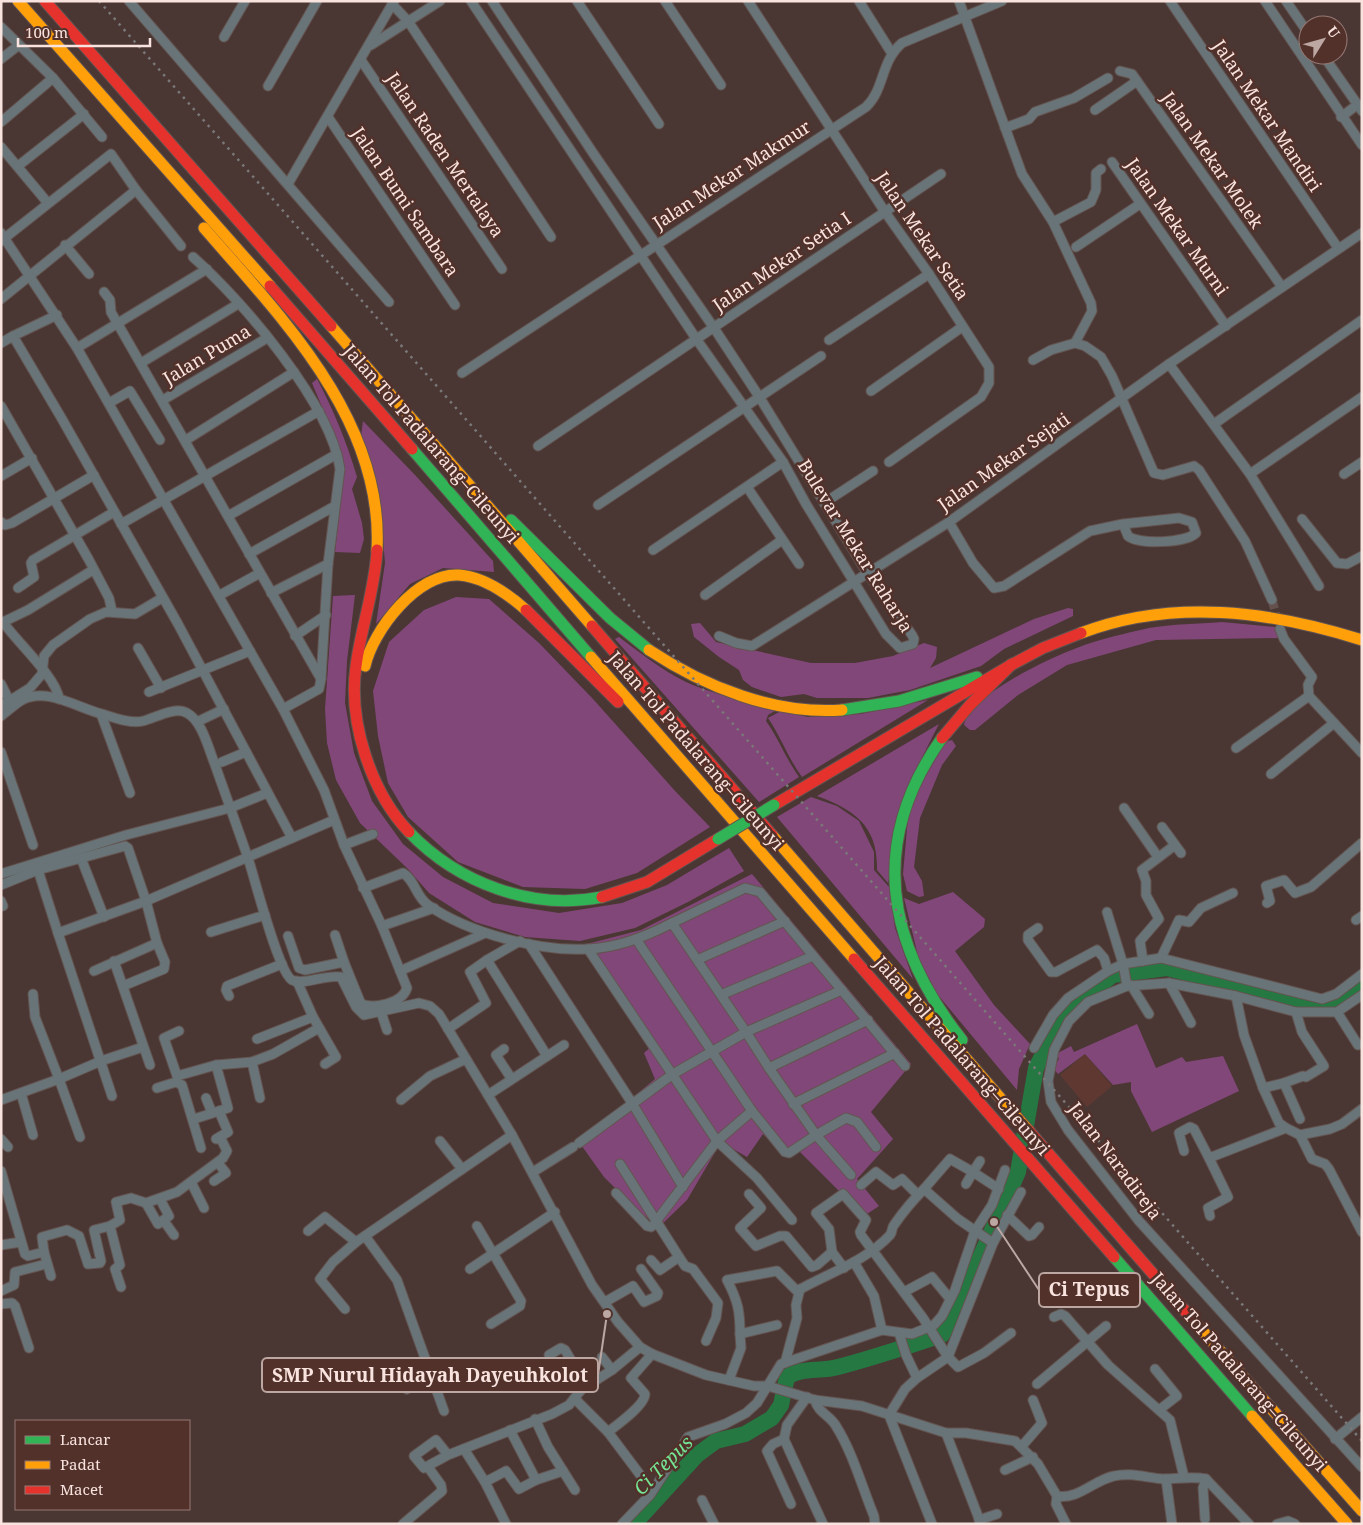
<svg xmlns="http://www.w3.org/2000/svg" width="1363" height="1525" font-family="'Noto Serif',serif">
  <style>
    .built { fill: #5f3931 }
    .green { fill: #824779 }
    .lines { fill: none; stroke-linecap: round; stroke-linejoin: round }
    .river { stroke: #257841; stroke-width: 16 }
    .street-tunnel { stroke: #64514e; stroke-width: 9; stroke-dasharray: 9 4.5; stroke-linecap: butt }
    .street-casing { stroke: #645451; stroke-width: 11 }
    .fast-casing { stroke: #645451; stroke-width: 13 }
    .slow-casing { stroke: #645451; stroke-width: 13 }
    .jam-casing { stroke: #645451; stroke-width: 13 }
    .street { stroke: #687477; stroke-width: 9 }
    .fast { stroke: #30b455; stroke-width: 11 }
    .slow { stroke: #ff9f0a; stroke-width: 11 }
    .jam { stroke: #e5322d; stroke-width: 11 }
    .rail { stroke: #7a7878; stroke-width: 2.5; stroke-dasharray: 2.5 5; stroke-linecap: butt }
    .fast-bridge-casing { stroke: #645451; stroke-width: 13; stroke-linecap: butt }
    .fast-bridge { stroke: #30b455; stroke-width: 11 }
    .labels { text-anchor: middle; stroke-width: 5; stroke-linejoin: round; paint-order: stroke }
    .street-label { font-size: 18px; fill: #f9e3de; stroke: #53312b }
    .water-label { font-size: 19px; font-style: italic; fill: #74e694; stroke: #53312b }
    .leader { fill: none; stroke: #bca7a2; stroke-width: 2 }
    .callout-dot { fill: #bca7a2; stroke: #53312b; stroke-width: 2 }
    .callout { fill: #53312b; stroke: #bca7a2; stroke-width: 2 }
    .callout-label { font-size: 19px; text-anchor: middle; font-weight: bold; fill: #f9e3de }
  </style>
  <rect width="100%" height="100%" fill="#4a3734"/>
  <path class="built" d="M1085,1054L1112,1086L1087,1107L1060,1075Z"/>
  <g class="green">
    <path d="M317,379C334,411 347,443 357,477L352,489L362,523L364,539L360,553L335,552L344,471L341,452L312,383Z"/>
    <path d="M363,421L415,475L493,561L494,572L443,568L410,584L376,624L385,563L380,500L361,436Z"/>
    <path d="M355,595L347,661L345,703L354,753L372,801L403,844L443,877L493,903L559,913L622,903L667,885L729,848L744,871L688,902L635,928L580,941L525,937L475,922L429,893L408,869L360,823L336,780L327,743L325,709L333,596Z"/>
    <path d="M456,597L489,599L539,643L593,699L676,792L710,827L637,873L585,889L523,887L458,862L408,817L388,783L378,736L373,691L389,642L424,610Z"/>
    <path d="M1068,608L1073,609V616L1004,649L981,666L910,690L868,698H817L804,694L781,697L752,687L743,680L739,670L719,657L694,637L691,624L700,623L716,642L811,663H855L893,656L924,643L937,647L936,658L930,668L1034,619Z"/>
    <path d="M1222,622L1276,627L1278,638L1156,640L1067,665L1018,695L975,730H970L964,725C971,692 1065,650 1097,641C1113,636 1132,632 1149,628C1172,624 1198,624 1222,622Z"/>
    <path d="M619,637C640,653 662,670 686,682C715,695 748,702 778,709L768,715L766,721C779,739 786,759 799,777L759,802L615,639Z"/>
    <path d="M928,700L802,777C788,758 781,737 768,718L781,711L808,717L861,714Z"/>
    <path d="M939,724L914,773L888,883L877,870C878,826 855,810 817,796Z"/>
    <path d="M952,740L956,746L942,765L920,818L914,867L922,881L924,896L919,897L907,891L903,874L909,806L945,742Z"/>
    <path d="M811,797L837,806L859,821L874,852V870L889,887L895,928L913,979L777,817Z"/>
    <path d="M752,874L911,1064L871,1112L893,1139L857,1179L879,1206L864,1216L797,1149L787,1158L763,1134L747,1157L721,1142L687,1200L659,1227L637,1210L604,1177L579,1142L655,1079L644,1053L653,1045L587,944L641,930Z"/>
    <path d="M953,892L985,919L984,927L955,951L994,1005L1030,1044L1019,1069L1017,1090L938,995L919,960L904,898L919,904Z"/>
    <path d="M1137,1024L1156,1068L1182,1057L1186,1062L1223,1056L1239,1091L1152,1132L1131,1091V1082L1113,1085L1085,1054L1058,1074L1053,1068L1059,1059L1056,1054L1071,1046L1074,1052Z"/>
  </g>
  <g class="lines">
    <path class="river" d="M634,1524L697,1455L716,1441L745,1434L772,1418L781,1405L787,1377C802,1367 820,1372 838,1367C873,1358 908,1346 942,1335L957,1309L1018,1172L1036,1068L1064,1013L1113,975L1167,968L1293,1000L1331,1005L1362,984"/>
    <path class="street-tunnel" d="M1272,600L1278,621"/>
    <defs>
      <g id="street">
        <path d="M129,1L389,302"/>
        <path d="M471,1L697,340L783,462L806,504L886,634L900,648L913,644L914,639L912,635L868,574L760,398L714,328L595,156L492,1"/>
        <path d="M577,1L659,124"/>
        <path d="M665,1L721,85"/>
        <path d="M748,1L885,212L929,274L989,367V383L981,397L889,462"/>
        <path d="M859,1L891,52"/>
        <path d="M959,1L1022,174L1053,222L1091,303L1092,311L1075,343L1085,346L1101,357L1112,376L1154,473L1163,475L1194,466L1199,470L1245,541L1272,600"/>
        <path d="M1170,1L1338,248"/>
        <path d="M1265,1L1362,145"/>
        <path d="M1286,1L1308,33"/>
        <path d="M392,4L408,21L551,237"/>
        <path d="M1,27L53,78L102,137"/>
        <path d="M224,37L245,1"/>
        <path d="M371,45L440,1"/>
        <path d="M1323,55L1362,111"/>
        <path d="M1,59L19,45"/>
        <path d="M361,60L502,269"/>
        <path d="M1120,71L1132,74L1282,287"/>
        <path d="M268,86L317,1"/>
        <path d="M1095,110L1137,81"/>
        <path d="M328,117L455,305"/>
        <path d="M1341,117L1357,105"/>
        <path d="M1,122L53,78"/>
        <path d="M1005,128L1029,119L1035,112L1074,98L1108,78"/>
        <path d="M1,147L47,202"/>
        <path d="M1112,162L1226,326"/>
        <path d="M18,166L84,114"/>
        <path d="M288,184L394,1"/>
        <path d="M1053,222L1091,202L1096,190V173L1101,169"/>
        <path d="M1,233L77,348L283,709L324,790L344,845L382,926L407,988C402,1004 374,1009 361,1004L344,962L305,970L299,968L288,936"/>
        <path d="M1,241L111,154L136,190L181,246"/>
        <path d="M65,245L89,274"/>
        <path d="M1076,247L1140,204"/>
        <path d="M193,257C242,300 331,404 340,469L328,564L321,679"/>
        <path d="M104,292L110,300L111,312L321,679L319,689L283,709"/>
        <path d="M1,299L136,190"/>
        <path d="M13,336L57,315"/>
        <path d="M829,340L929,274"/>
        <path d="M1,343L13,336L62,419L178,624L292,838"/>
        <path d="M77,348L207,269"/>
        <path d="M1033,360L1051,350L1075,343"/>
        <path d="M141,363L238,304"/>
        <path d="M1169,364L1250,474L1319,586"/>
        <path d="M462,373L866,107C885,89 880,62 902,43L1002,1"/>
        <path d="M871,391L962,327"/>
        <path d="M163,400L267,338"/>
        <path d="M109,403L130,391L160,440"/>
        <path d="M1,406L89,560L109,598L112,611"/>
        <path d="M1214,424L1362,320"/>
        <path d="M186,440L294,372"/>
        <path d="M538,446L941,174"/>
        <path d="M1250,474L1362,397"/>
        <path d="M1344,474L1362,462"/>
        <path d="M1,476L32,458"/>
        <path d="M747,487L799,564"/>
        <path d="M824,503L873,471"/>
        <path d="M598,505L821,356"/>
        <path d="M228,516L337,454"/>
        <path d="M1302,519L1337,563L1347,564L1362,556"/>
        <path d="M1,522L5,525L12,523L94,475"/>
        <path d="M949,522L973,563L994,588L1004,586L1090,531L1123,524L1179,518L1192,522L1196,533C1186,543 1139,545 1128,536L1123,524"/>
        <path d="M121,524L319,411"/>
        <path d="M653,550L783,462"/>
        <path d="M249,554L335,506"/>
        <path d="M18,588L34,577L31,563L33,560L114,512"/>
        <path d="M271,593L328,564"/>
        <path d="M220,595L260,573"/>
        <path d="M705,595L782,540"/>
        <path d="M3,622C16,641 57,678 59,699"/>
        <path d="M1,623L28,610L93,570"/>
        <path d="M1280,629L1284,639L1312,677L1308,685L1309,696L1362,753"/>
        <path d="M295,636L326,615"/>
        <path d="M719,636L736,643L752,646L949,522L1169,364L1362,233"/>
        <path d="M138,648L161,688"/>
        <path d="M1,684L9,700"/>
        <path d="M149,692L250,651"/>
        <path d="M1,706L30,688L42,674L44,656L53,645L90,619L106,612L135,614L162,598"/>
        <path d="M101,714L130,793"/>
        <path d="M1,716C8,711 15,704 22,700C47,687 78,708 102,714C115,718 131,724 143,721C155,718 175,706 187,713C202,721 208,747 214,762C225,793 236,824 247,855C254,875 278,972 292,980C302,986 326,974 341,977L356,1007L364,1015L419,1003L430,1006L439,1014L512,1135L592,1285L618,1322L640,1347L652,1354L706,1375L754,1386H768L815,1400L862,1406L946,1433H966L1015,1441L1038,1464L1057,1496C1078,1500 1094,1480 1114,1476C1131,1472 1147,1478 1164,1479C1178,1479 1192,1476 1206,1479L1249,1524"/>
        <path d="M201,720L224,709"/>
        <path d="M1236,748L1309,696"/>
        <path d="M1,752L33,845"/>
        <path d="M222,762L246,752"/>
        <path d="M1271,774L1334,723"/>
        <path d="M1124,808L1158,857"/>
        <path d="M1162,827L1181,853"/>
        <path d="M344,845L373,834"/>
        <path d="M81,858L104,917"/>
        <path d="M38,870L58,933"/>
        <path d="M1,874L126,835L230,808L267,793"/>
        <path d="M1,885L38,870L125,846L128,848L146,901L157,943L94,971"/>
        <path d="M363,888L403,873C415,880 416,897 428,905C468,933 540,952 588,949C617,948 647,936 672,923L746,1032L673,1074L579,1143"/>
        <path d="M1,901L3,906"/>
        <path d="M1267,903L1270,901L1266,886L1284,880L1295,893L1311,887L1362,843"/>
        <path d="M1107,912L1123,964L1127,986"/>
        <path d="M1356,920L1362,916"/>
        <path d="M672,923L745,888L760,892L905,1066"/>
        <path d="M382,926L434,908"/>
        <path d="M1038,928L1028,935V940L1051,972H1056L1097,950L1104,958L1108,971"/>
        <path d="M211,932L265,915"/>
        <path d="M335,935L344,962"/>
        <path d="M636,939L752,1111L785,1152L789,1153L816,1135L846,1118L857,1122L876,1147"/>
        <path d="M520,941L487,960L547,1056"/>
        <path d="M529,944L632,1103L683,1187"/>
        <path d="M588,949L717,1141L757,1178L792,1220"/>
        <path d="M1161,958L1179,920L1189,922L1201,908L1233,893"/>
        <path d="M699,959L785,921"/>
        <path d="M114,961L150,1065"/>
        <path d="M1143,961L1140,941L1159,919L1146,895V881L1142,870L1175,845"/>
        <path d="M400,971L483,934"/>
        <path d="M297,981L313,1017L336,1057L325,1064"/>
        <path d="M1169,983L1191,1023"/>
        <path d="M1131,985L1149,1014"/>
        <path d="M123,986L164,969L165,962L157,943"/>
        <path d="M842,990L746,1032L769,1068L868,1020"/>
        <path d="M33,994L35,1017L59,1079L101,1061L143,1047"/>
        <path d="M723,994L813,956"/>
        <path d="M1362,995L1337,1012H1296L1236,996L1169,983L1127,986L1088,1002L1069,1021L1054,1050L1048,1081L1051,1102L1068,1130L1139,1221L1362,1467"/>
        <path d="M229,996L226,990L227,986L282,964"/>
        <path d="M1236,996L1244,1035L1263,1088L1284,1083L1300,1119"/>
        <path d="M381,1012L387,1030"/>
        <path d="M1337,1012L1358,1045"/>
        <path d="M448,1029L486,1003L470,972L487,960"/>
        <path d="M179,1031L164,1038L177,1076L216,1065L252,1062L273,1054L319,1028"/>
        <path d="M257,1039L313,1017"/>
        <path d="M1034,1048L1053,1015L1068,998L1108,971L1123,964L1161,958L1322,999L1336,994L1362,974"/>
        <path d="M504,1049L496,1055L511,1078"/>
        <path d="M252,1062L260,1098"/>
        <path d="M216,1065L228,1108L219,1111L228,1132L216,1139"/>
        <path d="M769,1068L816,1135L851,1175"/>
        <path d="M1284,1083L1303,1076L1306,1077L1324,1066L1302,1032L1296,1012"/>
        <path d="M157,1088L176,1082L182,1085L201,1148"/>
        <path d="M1263,1088L1279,1123L1286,1128"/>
        <path d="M21,1093L33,1135"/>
        <path d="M488,1095L564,1045"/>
        <path d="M112,1096L58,933L146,901L334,820"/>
        <path d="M206,1098L212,1113"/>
        <path d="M1,1100L59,1079L80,1137"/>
        <path d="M401,1100L430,1076L466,1059"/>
        <path d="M793,1104L895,1053"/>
        <path d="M194,1119L219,1111"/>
        <path d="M1300,1135L1312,1159L1325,1164L1329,1169L1362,1232"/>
        <path d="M1,1139L8,1147"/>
        <path d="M440,1141L462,1169"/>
        <path d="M1184,1151L1179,1133L1190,1127L1194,1129L1209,1158L1286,1128L1300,1135L1330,1129L1342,1124L1362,1109"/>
        <path d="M1209,1158L1228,1197L1208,1208L1210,1216"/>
        <path d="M620,1164L679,1257L685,1266L693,1269L718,1303L716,1318L706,1341"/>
        <path d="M1,1171L25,1254L28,1256L44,1252L51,1276"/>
        <path d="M533,1172L573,1147"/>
        <path d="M214,1181L226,1173L218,1163"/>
        <path d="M191,1182L204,1208"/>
        <path d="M966,1184L973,1172L999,1189"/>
        <path d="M861,1185L876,1172L893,1185L902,1179L918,1195"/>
        <path d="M924,1189L950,1159L973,1172L980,1161"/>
        <path d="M616,1193L647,1226L651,1227L656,1223"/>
        <path d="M749,1194L761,1208L740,1228L756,1246L780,1236H786L812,1267L817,1265L832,1252L844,1268"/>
        <path d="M146,1203L158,1224L169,1216L160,1199"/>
        <path d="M1007,1215L1029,1236L1032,1235L1039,1227"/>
        <path d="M657,1220L717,1141L752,1111"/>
        <path d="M164,1221L174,1235"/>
        <path d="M477,1226L521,1301L520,1306L491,1324"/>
        <path d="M308,1231L325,1217L356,1242"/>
        <path d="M365,1236L397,1280L444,1411"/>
        <path d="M1,1245L21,1242"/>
        <path d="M44,1252L42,1237L67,1230L79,1236L88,1264L100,1263L101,1261L94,1230L110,1226"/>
        <path d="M832,1252L829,1229L816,1213L843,1194L866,1220L860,1232L861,1235L923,1318L948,1357L958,1367L984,1353L1011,1333"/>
        <path d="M651,1260L660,1270L679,1257"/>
        <path d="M854,1262L874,1296L882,1330"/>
        <path d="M470,1269L555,1212"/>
        <path d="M121,1287L115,1269L120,1265L110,1226L120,1220L116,1202L131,1198L146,1203L177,1192L223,1158L227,1151L220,1137"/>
        <path d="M1,1291L14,1285L15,1272L46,1264"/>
        <path d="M904,1292L932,1277L950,1299"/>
        <path d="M605,1302L633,1286L644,1302L657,1296L658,1293L641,1269"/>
        <path d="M1,1304L12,1303L15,1306L29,1348"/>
        <path d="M345,1309L320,1279L333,1262L356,1242L512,1135"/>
        <path d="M1054,1317L1061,1314L1065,1316L1108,1365L1170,1420L1184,1477"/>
        <path d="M777,1325L740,1334C740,1311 738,1301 727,1280L777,1271L797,1291C828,1273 865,1262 890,1235C893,1231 891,1229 894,1225C903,1212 913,1200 924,1189L958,1219L993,1243"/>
        <path d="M899,1333L906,1355L917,1378"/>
        <path d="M549,1355L561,1348L565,1350L583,1380L581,1390"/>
        <path d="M602,1357L612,1370"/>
        <path d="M785,1363L797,1318L796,1305L800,1289"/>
        <path d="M1155,1369L1177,1396L1159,1410"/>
        <path d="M400,1380L407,1389L431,1375"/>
        <path d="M729,1380L741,1348L740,1334"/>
        <path d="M1037,1384L1106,1326"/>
        <path d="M807,1397L787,1425L784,1439L823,1524"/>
        <path d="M575,1399L608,1432L641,1476"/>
        <path d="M815,1400C818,1413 830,1415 836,1426C853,1453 862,1487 874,1516L875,1524"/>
        <path d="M535,1419L548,1447L575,1490"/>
        <path d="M510,1430L536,1480L563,1471"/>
        <path d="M608,1432C617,1425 645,1405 645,1394L631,1378L652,1354"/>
        <path d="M946,1433L981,1524"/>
        <path d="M784,1439L773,1444L767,1451L791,1504"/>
        <path d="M1335,1439L1362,1417"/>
        <path d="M1022,1446L1042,1423L1033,1400"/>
        <path d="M464,1449L485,1482L506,1524"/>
        <path d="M448,1455L436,1440L414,1456L424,1468L448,1455L552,1414L569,1405L581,1390L612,1370L640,1347"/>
        <path d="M1005,1470L1033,1457"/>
        <path d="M1166,1479L1172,1524"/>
        <path d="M485,1482L506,1471L519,1489L536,1480"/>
        <path d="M1057,1496L1056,1504L1066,1524"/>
        <path d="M702,1500L714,1524"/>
        <path d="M1205,1519L1203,1488L1206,1479"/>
        <path d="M979,1520L997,1514"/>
        <path d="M403,1524L442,1491L441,1485L428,1467"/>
        <path d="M622,1524L650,1495L688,1437L725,1424L746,1413L757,1403L781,1364L882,1330L912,1334L934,1325L942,1316L955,1290L975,1231L992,1205L1005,1170"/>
        <path d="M932,1524L889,1415L905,1389L917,1378L948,1357L993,1243L1021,1192"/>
        <path d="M1277,1524L1288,1521L1295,1524"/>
      </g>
      <g id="fast">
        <path d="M412,449L591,657"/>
        <path d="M511,520L610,618L649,650"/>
        <path d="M842,710L899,701L977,677"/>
        <path d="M942,738C868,842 886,944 962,1040"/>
        <path d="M409,832C458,883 532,911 602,897"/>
        <path d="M1114,1257L1252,1416"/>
      </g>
      <g id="slow">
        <path d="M18,1L270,286"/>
        <path d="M204,228C282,318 384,421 377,550"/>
        <path d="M331,326L592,626"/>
        <path d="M1081,633C1173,598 1270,611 1362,640"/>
        <path d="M649,650C705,687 775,715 842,710"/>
        <path d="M591,657L854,959"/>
        <path d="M365,666C373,630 418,572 459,575C484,577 508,594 526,610"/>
        <path d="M772,835L1029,1131"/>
        <path d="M1200,1328L1362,1511"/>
        <path d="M1252,1416L1347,1524"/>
      </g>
      <g id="jam">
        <path d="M45,1L331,326"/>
        <path d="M270,286L412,449"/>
        <path d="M377,550C375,590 361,627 356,666C348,722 371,792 409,832"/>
        <path d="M526,610L618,702"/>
        <path d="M592,626L772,835"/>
        <path d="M942,738L970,705L1012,664"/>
        <path d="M774,805L1011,665L1043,648L1081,633"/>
        <path d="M602,897L647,882L718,839"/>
        <path d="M854,959L1114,1257"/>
        <path d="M1029,1131L1200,1328"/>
      </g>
    </defs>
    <use href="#street" class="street-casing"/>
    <use href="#fast" class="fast-casing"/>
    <use href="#slow" class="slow-casing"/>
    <use href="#jam" class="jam-casing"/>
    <use href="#street" class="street"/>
    <use href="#fast" class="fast"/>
    <use href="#slow" class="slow"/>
    <use href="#jam" class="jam"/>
    <path class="rail" d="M99,1L1362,1441"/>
    <defs>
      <path id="fast-bridge" d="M718,839L774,805"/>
    </defs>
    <use href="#fast-bridge" class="fast-bridge-casing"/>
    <use href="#fast-bridge" class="fast-bridge"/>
  </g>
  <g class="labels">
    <g class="street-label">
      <text transform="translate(1267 116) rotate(56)" y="6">Jalan Mekar Mandiri</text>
      <text transform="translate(445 155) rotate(56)" y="6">Jalan Raden Mertalaya</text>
      <text transform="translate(1212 160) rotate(55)" y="6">Jalan Mekar Molek</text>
      <text transform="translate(732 175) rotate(-33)" y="6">Jalan Mekar Makmur</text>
      <text transform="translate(405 202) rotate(56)" y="6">Jalan Bumi Sambara</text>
      <text transform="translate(1177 227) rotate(55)" y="6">Jalan Mekar Murni</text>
      <text transform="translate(922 236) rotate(56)" y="6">Jalan Mekar Setia</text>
      <text transform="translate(782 262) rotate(-34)" y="6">Jalan Mekar Setia I</text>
      <text transform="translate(207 355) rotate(-31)" y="6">Jalan Puma</text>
      <text transform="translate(431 444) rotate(49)" y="6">Jalan Tol Padalarang–Cileunyi</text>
      <text transform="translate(1004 462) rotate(-35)" y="6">Jalan Mekar Sejati</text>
      <text transform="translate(855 546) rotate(58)" y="6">Bulevar Mekar Raharja</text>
      <text transform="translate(696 751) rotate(49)" y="6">Jalan Tol Padalarang–Cileunyi</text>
      <text transform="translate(962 1056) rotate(49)" y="6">Jalan Tol Padalarang–Cileunyi</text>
      <text transform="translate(1115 1161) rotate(53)" y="6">Jalan Naradireja</text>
      <text transform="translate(1239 1372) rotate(49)" y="6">Jalan Tol Padalarang–Cileunyi</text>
    </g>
    <g class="water-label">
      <text transform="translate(663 1465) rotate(-45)" y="7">Ci Tepus</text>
    </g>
  </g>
  <path class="leader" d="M994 1222L1039 1290M607 1314L598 1375"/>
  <g class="callout-dot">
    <circle cx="994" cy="1222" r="5"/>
    <circle cx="607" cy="1314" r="5"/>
  </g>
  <g class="callout">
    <rect x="1039" y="1273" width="101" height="34" rx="5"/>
    <rect x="262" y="1358" width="336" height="34" rx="5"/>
  </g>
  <g class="callout-label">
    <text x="1089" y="1296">Ci Tepus</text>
    <text x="430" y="1382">SMP Nurul Hidayah Dayeuhkolot</text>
  </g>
  <rect width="1363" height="1525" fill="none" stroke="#f9e3de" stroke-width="5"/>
  <rect x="15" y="1420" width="175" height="90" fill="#53312b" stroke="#957873"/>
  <rect x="25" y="1436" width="25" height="8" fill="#30b455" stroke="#957873"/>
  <text x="60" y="1445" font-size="15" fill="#f9e3de">Lancar</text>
  <rect x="25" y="1461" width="25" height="8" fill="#ff9f0a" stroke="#957873"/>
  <text x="60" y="1470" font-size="15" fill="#f9e3de">Padat</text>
  <rect x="25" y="1486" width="25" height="8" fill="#e5322d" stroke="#957873"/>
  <text x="60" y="1495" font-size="15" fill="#f9e3de">Macet</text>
  <g transform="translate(1323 40) rotate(53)"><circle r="24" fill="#53312b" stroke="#957873"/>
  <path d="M0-4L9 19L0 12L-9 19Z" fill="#bca7a2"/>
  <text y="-8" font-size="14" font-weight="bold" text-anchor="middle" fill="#f9e3de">U</text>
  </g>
  <path d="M18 38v8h132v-8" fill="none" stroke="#f9e3de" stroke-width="2.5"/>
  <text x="25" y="38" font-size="15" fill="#f9e3de" stroke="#53312b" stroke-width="4" paint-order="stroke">100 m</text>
</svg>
